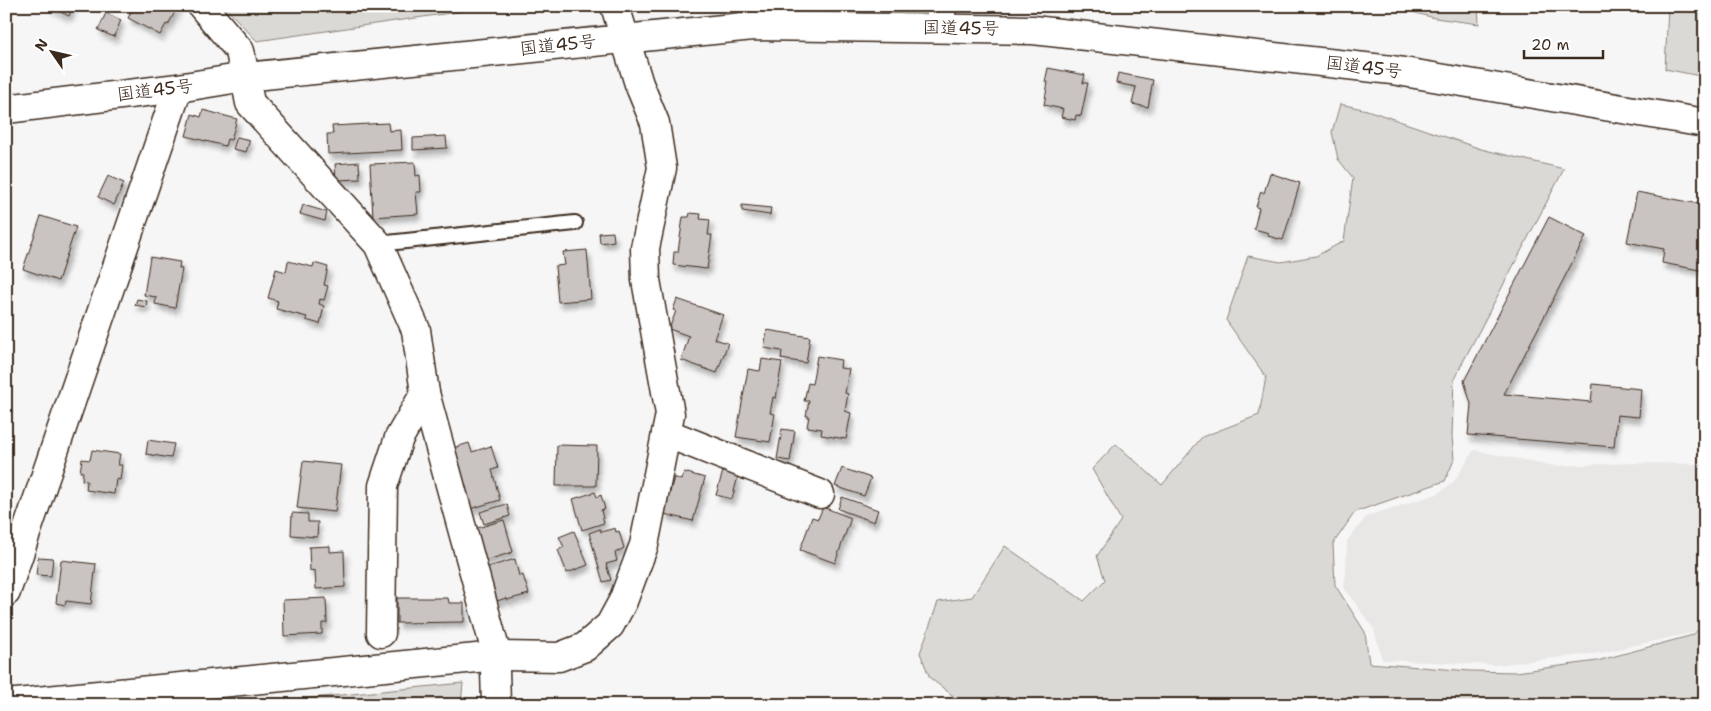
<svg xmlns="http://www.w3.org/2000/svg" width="1711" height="711" font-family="'Shantell Sans','Klee One',sans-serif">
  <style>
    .built { fill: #e9e7e6 }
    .green { fill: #dbd9d6; stroke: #8b827a }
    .building { fill: #c9c3c1; stroke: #3b2a1e; filter: url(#shadow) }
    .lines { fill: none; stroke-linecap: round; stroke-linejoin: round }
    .lane-casing { stroke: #3b2a1e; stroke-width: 18 }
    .street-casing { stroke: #3b2a1e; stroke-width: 31 }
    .secondary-casing { stroke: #3b2a1e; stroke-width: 31 }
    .highway-casing { stroke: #3b2a1e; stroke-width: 31 }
    .lane { stroke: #fff; stroke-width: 14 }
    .street { stroke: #fff; stroke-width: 28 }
    .secondary { stroke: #fff; stroke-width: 28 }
    .highway { stroke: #fff; stroke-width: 28 }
    .labels { text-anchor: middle; stroke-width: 4.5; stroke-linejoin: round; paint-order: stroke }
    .street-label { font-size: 18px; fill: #3b2a1e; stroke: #fff }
  </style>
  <defs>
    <filter id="shadow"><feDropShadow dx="3" dy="5.5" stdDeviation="2.5" flood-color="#0004"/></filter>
  </defs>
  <rect width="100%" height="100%" fill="#f7f6f6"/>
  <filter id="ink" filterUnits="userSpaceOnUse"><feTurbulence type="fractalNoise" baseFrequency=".02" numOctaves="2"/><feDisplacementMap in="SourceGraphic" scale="10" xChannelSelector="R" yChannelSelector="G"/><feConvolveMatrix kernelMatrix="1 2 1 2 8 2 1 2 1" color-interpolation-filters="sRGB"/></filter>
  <g filter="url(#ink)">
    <path class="built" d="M1474,450L1555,466L1630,463L1705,464V630L1600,653L1495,665L1382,660L1374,629L1344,588L1346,572L1347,541L1367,516L1437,494L1453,483Z"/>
    <g class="green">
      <path d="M224,6H499L257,41Z"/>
      <path d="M1388,6H1478L1479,24L1435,18Z"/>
      <path d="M1668,6H1705V77L1665,69Z"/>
      <path d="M1340,104L1367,110L1481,149L1564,169L1454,379L1452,436L1454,460L1445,481L1355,512L1333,544L1335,585L1365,632L1369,663L1470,671L1516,672L1597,661L1693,635L1705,622V705H965L930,678L920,653L938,602L972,597L1005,546L1084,601L1105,580L1097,556L1121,520L1092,469L1116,444L1162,485L1202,437L1259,415L1266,377L1226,320L1248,256L1281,262L1316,256L1344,241L1353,178L1338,159L1332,132Z"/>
      <path d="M463,683L461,705H241Z"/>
    </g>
    <g class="building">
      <path d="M48,6H73L69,16Z"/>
      <path d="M134,6H178L168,25L166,24L160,35L128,18Z"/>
      <path d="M106,13L121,20L114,37L98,30Z"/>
      <path d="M1048,68L1085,75L1083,83H1088L1081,116L1076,115L1075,120L1061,117L1063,109L1044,105L1048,82H1045Z"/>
      <path d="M1118,73L1153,80L1148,107L1132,104L1136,87L1116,83Z"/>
      <path d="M203,110L237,119L231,140L227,139L225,146L186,136L192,114L201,117Z"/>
      <path d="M388,123L389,131L401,130L402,150L328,154L327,134H333L332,126Z"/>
      <path d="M446,136L447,148L413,150V138Z"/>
      <path d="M237,137L250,140L246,152L233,149Z"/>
      <path d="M359,162L360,179L336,180L335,164Z"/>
      <path d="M415,162L416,176L420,175L421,192H416L418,214L373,217L370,164Z"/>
      <path d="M1270,173L1300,183L1283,240L1268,236L1269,233L1254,229L1259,208L1256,207L1261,191L1264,193Z"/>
      <path d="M108,176L124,183L114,205L98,197Z"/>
      <path d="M1637,192L1705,205V271L1662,263L1664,249L1627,242Z"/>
      <path d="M303,205L327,212L325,221L300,214Z"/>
      <path d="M742,205L771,208L770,215L742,211Z"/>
      <path d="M690,213L701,214L700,219L710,220L708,235H712L707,269L673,265L674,252H678L683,217H689Z"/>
      <path d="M41,216L76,227L58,281L23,269Z"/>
      <path d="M1549,217L1586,236L1504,394L1591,402L1593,384L1641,389L1639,417L1617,415L1614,447L1468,435L1471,404L1464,381Z"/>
      <path d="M613,232L614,241L600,243L599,233Z"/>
      <path d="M587,250L591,299L558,302L555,266L565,265L563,252Z"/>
      <path d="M150,257L180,262L179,268L182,269L175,308L155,304L156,297L144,295Z"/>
      <path d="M288,261L313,267L314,263L328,267L324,285L328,286L324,300L320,299L319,304L324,306L320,324L306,320L307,317L276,309L278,301L268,298L276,269L286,272Z"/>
      <path d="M137,299L147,301L146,307L135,305Z"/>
      <path d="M677,299L723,315L714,339L728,343L717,373L681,360L689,336L669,329L676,311L673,310Z"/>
      <path d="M767,330L810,337L806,363L781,359L782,351L764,348Z"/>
      <path d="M817,356L841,360L840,368L849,369L845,393L848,394L845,411L851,413L846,439L821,435L822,429L807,427L809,416H806L809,401H804L808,383L812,384Z"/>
      <path d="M762,359L782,362L776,398L773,397L770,413L775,414L770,442L736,437L748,369L760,371Z"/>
      <path d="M782,429L795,431L790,461L777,459Z"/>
      <path d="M148,440L174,444L171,458L146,454Z"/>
      <path d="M469,443L472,452L491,446L498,468L492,470L500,500L470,509L453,448Z"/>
      <path d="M557,445L597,446L596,486H556Z"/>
      <path d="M92,450L120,454L118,465H122L120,480L116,479L114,494L86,490L87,481L82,480L83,472H80L82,459L90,460Z"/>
      <path d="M303,461L341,465L335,512L297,508Z"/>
      <path d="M842,468L871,478L864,496L835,486Z"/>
      <path d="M723,471L738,476L732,499L716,495Z"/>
      <path d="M684,472L705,478L693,521L664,514L674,477L681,480Z"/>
      <path d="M595,492L597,497L601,495L605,509L601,510L604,523L582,530L573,499Z"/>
      <path d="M842,497L878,510L874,522L838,509Z"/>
      <path d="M507,504L510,516L484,524L480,512Z"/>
      <path d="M823,507L851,518L835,563L800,550L812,517L818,519Z"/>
      <path d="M292,513L308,514V522H318L317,537L291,535Z"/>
      <path d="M504,520L513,552L484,561L474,529Z"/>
      <path d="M615,528L616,532L619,531L624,548L615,553L617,561L606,564L611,580L603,582L589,533L600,529L601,532Z"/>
      <path d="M574,531L588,565L567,573L558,550L564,547L559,537Z"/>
      <path d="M330,546V552L344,551L345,587L316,589L315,570L310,571L309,547Z"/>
      <path d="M38,557L53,558L51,576L36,575Z"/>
      <path d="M515,559L519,576L523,575L529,594L507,600L506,598L494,602L485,568Z"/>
      <path d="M61,560L96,564L91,604L66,601L65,605L56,603Z"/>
      <path d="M326,598L327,623H322V634L284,636L283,600Z"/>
      <path d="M397,598H448L449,603H464V622L397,623Z"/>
    </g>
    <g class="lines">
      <defs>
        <path id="lane" d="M378,244L575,223"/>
        <g id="street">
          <path d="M202,6L240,51L250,103L378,244L416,330L425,393L497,656L495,669L496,705"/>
          <path d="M666,433L820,494"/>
          <path d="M6,592L178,88"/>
          <path d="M381,633L383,486L399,438L425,393"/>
          <path d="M6,704L497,656L559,657L585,647L610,625L623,601L644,545L670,414L646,280L645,248L662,168L655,123L639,84L615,6"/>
        </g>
        <path id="secondary" d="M941,6V28"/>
        <path id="highway" d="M6,109L178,88L245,77L753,26L1033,30L1392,70L1705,123"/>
      </defs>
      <use href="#lane" class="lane-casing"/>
      <use href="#street" class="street-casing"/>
      <use href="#secondary" class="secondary-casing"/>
      <use href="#highway" class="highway-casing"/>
      <use href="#lane" class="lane"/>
      <use href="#street" class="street"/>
      <use href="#secondary" class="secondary"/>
      <use href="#highway" class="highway"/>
    </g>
  </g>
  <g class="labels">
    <g class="street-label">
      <text transform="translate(961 28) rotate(1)" y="6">国道45号</text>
      <text transform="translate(558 45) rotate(-6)" y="6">国道45号</text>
      <text transform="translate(1364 67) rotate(7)" y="6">国道45号</text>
      <text transform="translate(155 90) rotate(-7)" y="6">国道45号</text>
    </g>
  </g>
  <rect width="1711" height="711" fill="none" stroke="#fff" stroke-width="25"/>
  <rect x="12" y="12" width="1686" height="686" fill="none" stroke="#3b2a1e" stroke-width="2" filter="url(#ink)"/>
  <g transform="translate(52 52) rotate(304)" stroke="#ffffff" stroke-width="4" paint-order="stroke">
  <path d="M0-4L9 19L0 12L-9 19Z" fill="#3b2a1e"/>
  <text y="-8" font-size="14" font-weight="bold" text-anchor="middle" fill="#3b2a1e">N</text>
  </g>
  <path d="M1524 50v8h79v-8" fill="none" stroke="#3b2a1e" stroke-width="2.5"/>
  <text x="1531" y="50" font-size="15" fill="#3b2a1e" stroke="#ffffff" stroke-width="4" paint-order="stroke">20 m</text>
</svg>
